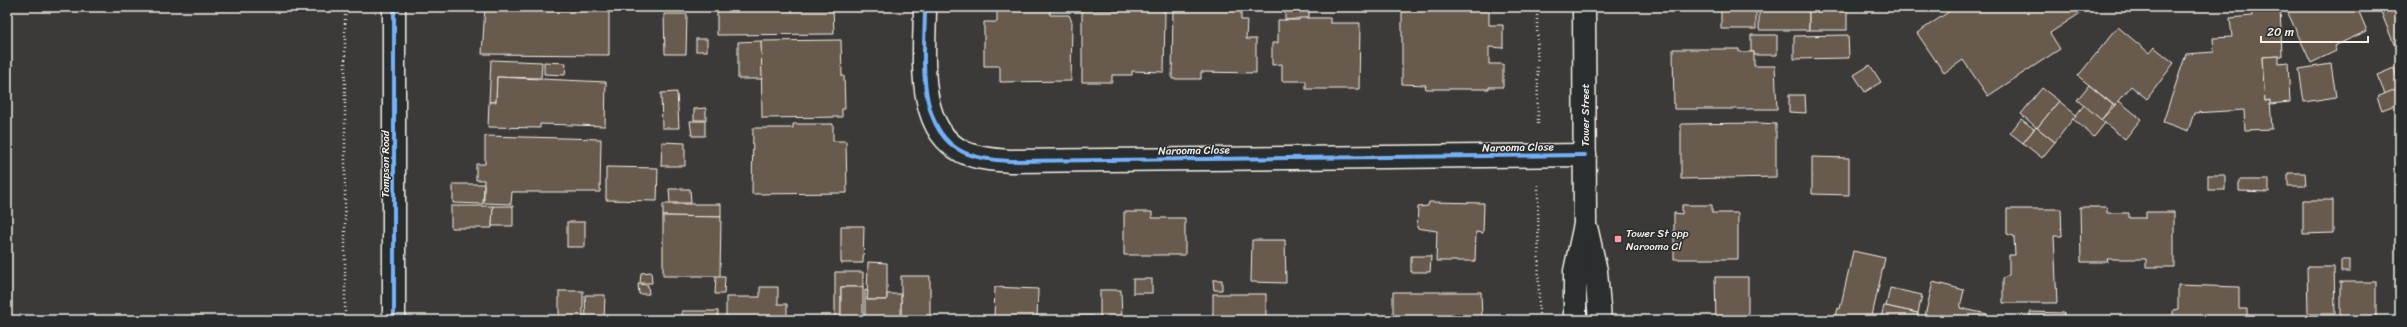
<svg xmlns="http://www.w3.org/2000/svg" width="2407" height="327" font-family="Sriracha,sans-serif">
  <style>
    .building { fill: #675a4e; stroke: #f4f1e8 }
    .lines { fill: none; stroke-linecap: round; stroke-linejoin: round }
    .minor-casing { stroke: #f4f1e8; stroke-width: 25 }
    .major-casing { stroke: #f4f1e8; stroke-width: 25 }
    .path { stroke: #f4f1e8; stroke-width: 2.5; stroke-dasharray: 1 3; stroke-linecap: butt }
    .minor { stroke: #2a2d2e; stroke-width: 22 }
    .major { stroke: #2a2d2e; stroke-width: 22 }
    .cycleway-casing { stroke: #2a2d2e; stroke-width: 6 }
    .cycleway { stroke: #73b2f8; stroke-width: 4 }
    .poi-dot { fill: #ff9aa2; stroke: #2a2d2e; stroke-width: 1.5 }
    .labels { text-anchor: middle; stroke-width: 3; stroke-linejoin: round; paint-order: stroke }
    .street-label { font-size: 11px; fill: #f4f1e8; stroke: #2a2d2e }
    .poi-label { font-size: 11px; fill: #f4f1e8; stroke: #2a2d2e; text-anchor: start }
  </style>
  <rect width="100%" height="100%" fill="#3c3a38"/>
  <filter id="ink" filterUnits="userSpaceOnUse"><feTurbulence type="fractalNoise" baseFrequency=".025" numOctaves="2"/><feDisplacementMap in="SourceGraphic" scale="8" xChannelSelector="R" yChannelSelector="G"/><feConvolveMatrix kernelMatrix="1 2 1 2 8 2 1 2 1" color-interpolation-filters="sRGB"/></filter>
  <g filter="url(#ink)">
    <g class="building">
      <path d="M485,7H609V55L482,54Z"/>
      <path d="M717,7H833L834,34L717,35Z"/>
      <path d="M997,7H1050V15H1069L1072,22L1071,81L1000,82V66H984V22H997Z"/>
      <path d="M1118,7H1162V11H1165L1164,72L1132,71V75H1112V82H1082V10H1118Z"/>
      <path d="M1173,7L1241,9V20H1247L1246,39H1256V73L1201,72V79H1172Z"/>
      <rect x="1221" y="7" width="16" height="2"/>
      <path d="M1285,7H1309V18L1285,20Z"/>
      <path d="M1449,7H1489V25H1503V48L1489,47V64H1503V87H1489V89H1425L1426,85L1402,84V10H1425L1426,8Z"/>
      <path d="M1668,7H1756V29H1721V10H1684L1685,7Z"/>
      <path d="M1771,7H1809V30H1759V8Z"/>
      <rect x="1809" y="7" width="38" height="23"/>
      <path d="M1956,7H1982L1984,10L1989,7H2079L2082,12L2050,33L2060,49L1988,96L1963,60L1944,73L1917,33Z"/>
      <path d="M2280,7L2282,56L2262,57L2265,101L2270,100L2272,129L2245,130L2244,110L2194,113L2188,131L2163,122L2186,54L2214,52L2213,38L2232,37L2230,18L2252,16L2251,9Z"/>
      <path d="M2297,7H2357L2367,31L2334,46L2336,51L2311,63L2287,11Z"/>
      <path d="M2379,7H2400V59Z"/>
      <path d="M664,14H687L686,54H665Z"/>
      <path d="M1299,18H1330V23H1360L1359,89H1306V81H1282V64L1272,65V43H1278V20H1299Z"/>
      <path d="M2118,27L2149,53L2154,47L2174,63L2147,99L2131,86L2115,106L2078,76Z"/>
      <path d="M1751,35H1777V55H1754V52H1751Z"/>
      <path d="M1848,35L1849,58L1794,59V36Z"/>
      <rect x="696" y="39" width="11" height="12"/>
      <path d="M841,40L842,76H844L845,109H842V117L762,118L761,41Z"/>
      <path d="M761,41L762,79H738V42Z"/>
      <path d="M1673,49H1739V52H1754V66H1775L1777,109H1674Z"/>
      <path d="M2279,56V63L2288,62L2290,102L2270,104V100L2265,101L2262,57Z"/>
      <path d="M491,60L542,62L541,78L497,77L496,102H489Z"/>
      <path d="M544,62L566,63L565,75L544,74Z"/>
      <path d="M2331,64L2336,97L2304,102L2299,69Z"/>
      <path d="M1870,65L1881,82L1865,92L1854,75Z"/>
      <path d="M2394,68L2400,88L2385,94L2377,75Z"/>
      <path d="M497,77L606,82L605,126L540,124V128L488,127L489,102H496Z"/>
      <path d="M2089,85L2113,105L2101,120L2077,100Z"/>
      <path d="M2042,88L2059,101L2037,128L2021,114Z"/>
      <path d="M2396,89L2400,103L2382,110L2377,97Z"/>
      <path d="M677,92L679,128H662L661,93Z"/>
      <path d="M1789,95H1805L1806,113L1789,112Z"/>
      <path d="M2059,101L2076,115L2055,142L2037,128Z"/>
      <path d="M2119,101L2141,119L2125,139L2101,120Z"/>
      <path d="M2084,105L2105,123L2094,137L2073,119Z"/>
      <path d="M706,108V120H694V109Z"/>
      <path d="M2021,119L2034,129L2023,143L2010,133Z"/>
      <path d="M690,121H705V136H692Z"/>
      <path d="M1760,123L1776,124V177L1681,179V124Z"/>
      <path d="M793,124H833V141H846L847,193L752,194L753,128H793Z"/>
      <path d="M2036,127L2055,142L2042,158L2023,143Z"/>
      <path d="M485,136L601,139L600,192H512L511,204L484,203V180H476V164H485Z"/>
      <path d="M662,142L685,143V166H661Z"/>
      <path d="M1812,157L1849,158V195L1812,194Z"/>
      <path d="M606,167L658,168L657,201L606,200Z"/>
      <path d="M2288,173H2305L2306,186H2288Z"/>
      <rect x="2208" y="175" width="17" height="15"/>
      <path d="M2239,180H2269V192L2239,191Z"/>
      <path d="M453,184H484L483,204L453,203Z"/>
      <path d="M669,189H690L691,203H670Z"/>
      <path d="M2303,200H2333V233L2303,234Z"/>
      <path d="M1429,202L1484,203L1483,233L1476,232L1475,261H1436L1437,231L1417,228L1418,207L1428,206Z"/>
      <path d="M663,204H721V217L663,216Z"/>
      <path d="M1682,205H1712V213H1738V259H1674V213L1682,214Z"/>
      <path d="M451,206H493L492,228H451Z"/>
      <path d="M493,206H513V226H492Z"/>
      <path d="M2080,207H2107V213H2129V218H2146V212H2174V267H2146V259H2107L2108,262H2081Z"/>
      <path d="M2007,209H2061L2062,236H2054L2057,303H2003V278L2009,275V255H2015L2014,236L2007,234Z"/>
      <path d="M1124,212H1152V218H1185V255H1124Z"/>
      <path d="M663,216L721,217L720,276H663Z"/>
      <rect x="567" y="222" width="18" height="25"/>
      <path d="M841,226H864L863,263H841Z"/>
      <path d="M1252,240H1285L1286,283L1251,282Z"/>
      <path d="M1853,251L1885,258L1872,316L1881,317L1884,306H1886L1918,313L1917,320H1835L1838,308L1840,309Z"/>
      <path d="M1411,256H1431L1430,272H1411Z"/>
      <rect x="2341" y="260" width="9" height="12"/>
      <path d="M868,262L887,263V300H867Z"/>
      <path d="M2307,267H2334L2335,314H2308Z"/>
      <path d="M651,272L652,283H640L641,273Z"/>
      <path d="M835,272H863V287H841V320H798V317H835Z"/>
      <path d="M901,276H930V318L901,317Z"/>
      <path d="M716,277H725L724,294H715Z"/>
      <path d="M1715,277H1748V320H1716Z"/>
      <rect x="1133" y="279" width="19" height="14"/>
      <path d="M1213,280H1222V290H1214Z"/>
      <path d="M1933,282L1964,290L1960,308L1987,314L1986,320H1924Z"/>
      <rect x="2340" y="282" width="36" height="38"/>
      <path d="M638,284L648,285L649,294H639Z"/>
      <path d="M2178,285L2239,287V309H2247V320H2173V310L2178,309Z"/>
      <path d="M760,287H778V304H787V320H726V297H760Z"/>
      <rect x="841" y="287" width="22" height="33"/>
      <path d="M995,287L1038,289L1037,320L994,319Z"/>
      <path d="M1890,288L1922,295L1918,313L1886,306Z"/>
      <path d="M865,290L868,291L867,300H887V294H901V317H928V320H865Z"/>
      <path d="M1100,290H1121L1122,320H1100Z"/>
      <rect x="559" y="291" width="24" height="29"/>
      <path d="M1393,292H1481L1482,319L1485,320H1393Z"/>
      <rect x="1213" y="294" width="53" height="26"/>
      <path d="M585,295H605L604,320H586Z"/>
      <rect x="682" y="311" width="36" height="9"/>
      <path d="M2030,312L2064,313V320H2030Z"/>
      <rect x="1049" y="316" width="44" height="4"/>
    </g>
    <g class="lines">
      <defs>
        <g id="minor">
          <path d="M394,7V320"/>
          <path d="M925,7C925,52 914,128 963,152C978,159 995,160 1011,161L1585,155"/>
        </g>
        <g id="major">
          <path d="M1587,231L1596,271L1600,320"/>
          <path d="M1575,320V271L1585,224L1584,7"/>
        </g>
      </defs>
      <use href="#minor" class="minor-casing"/>
      <use href="#major" class="major-casing"/>
      <g class="path">
        <path d="M1537,7L1538,126"/>
        <path d="M1538,185L1539,320"/>
        <path d="M345,320V7"/>
      </g>
      <use href="#minor" class="minor"/>
      <use href="#major" class="major"/>
      <defs>
        <g id="cycleway">
          <path d="M394,7V320"/>
          <path d="M925,7C925,52 914,128 963,152C978,159 995,160 1011,161L1585,155"/>
        </g>
      </defs>
      <use href="#cycleway" class="cycleway-casing"/>
      <use href="#cycleway" class="cycleway"/>
    </g>
  </g>
  <rect class="poi-dot" x="1614" y="235" width="8" height="8" rx="2"/>
  <g class="labels">
    <g class="street-label">
      <text transform="translate(1585 115) rotate(-90)" y="4">Tower Street</text>
      <text transform="translate(1518 147) rotate(-1)" y="4">Narooma Close</text>
      <text transform="translate(1194 150) rotate(-1)" y="4">Narooma Close</text>
      <text transform="translate(385 164) rotate(-90)" y="4">Tompson Road</text>
    </g>
    <g class="poi-label">
      <text x="1626" y="237">Tower St opp<tspan x="1626" dy="13">Narooma Cl</tspan></text>
    </g>
  </g>
  <rect width="2407" height="327" fill="none" stroke="#2a2d2e" stroke-width="24"/>
  <rect x="12" y="12" width="2383" height="303" fill="none" stroke="#f4f1e8" stroke-width="1.5" filter="url(#ink)"/>
  <path d="M2261 36v6h107v-6" fill="none" stroke="#f4f1e8" stroke-width="2"/>
  <text x="2267" y="36" font-size="12" fill="#f4f1e8" stroke="#2a2d2e" stroke-width="3" paint-order="stroke">20 m</text>
</svg>
